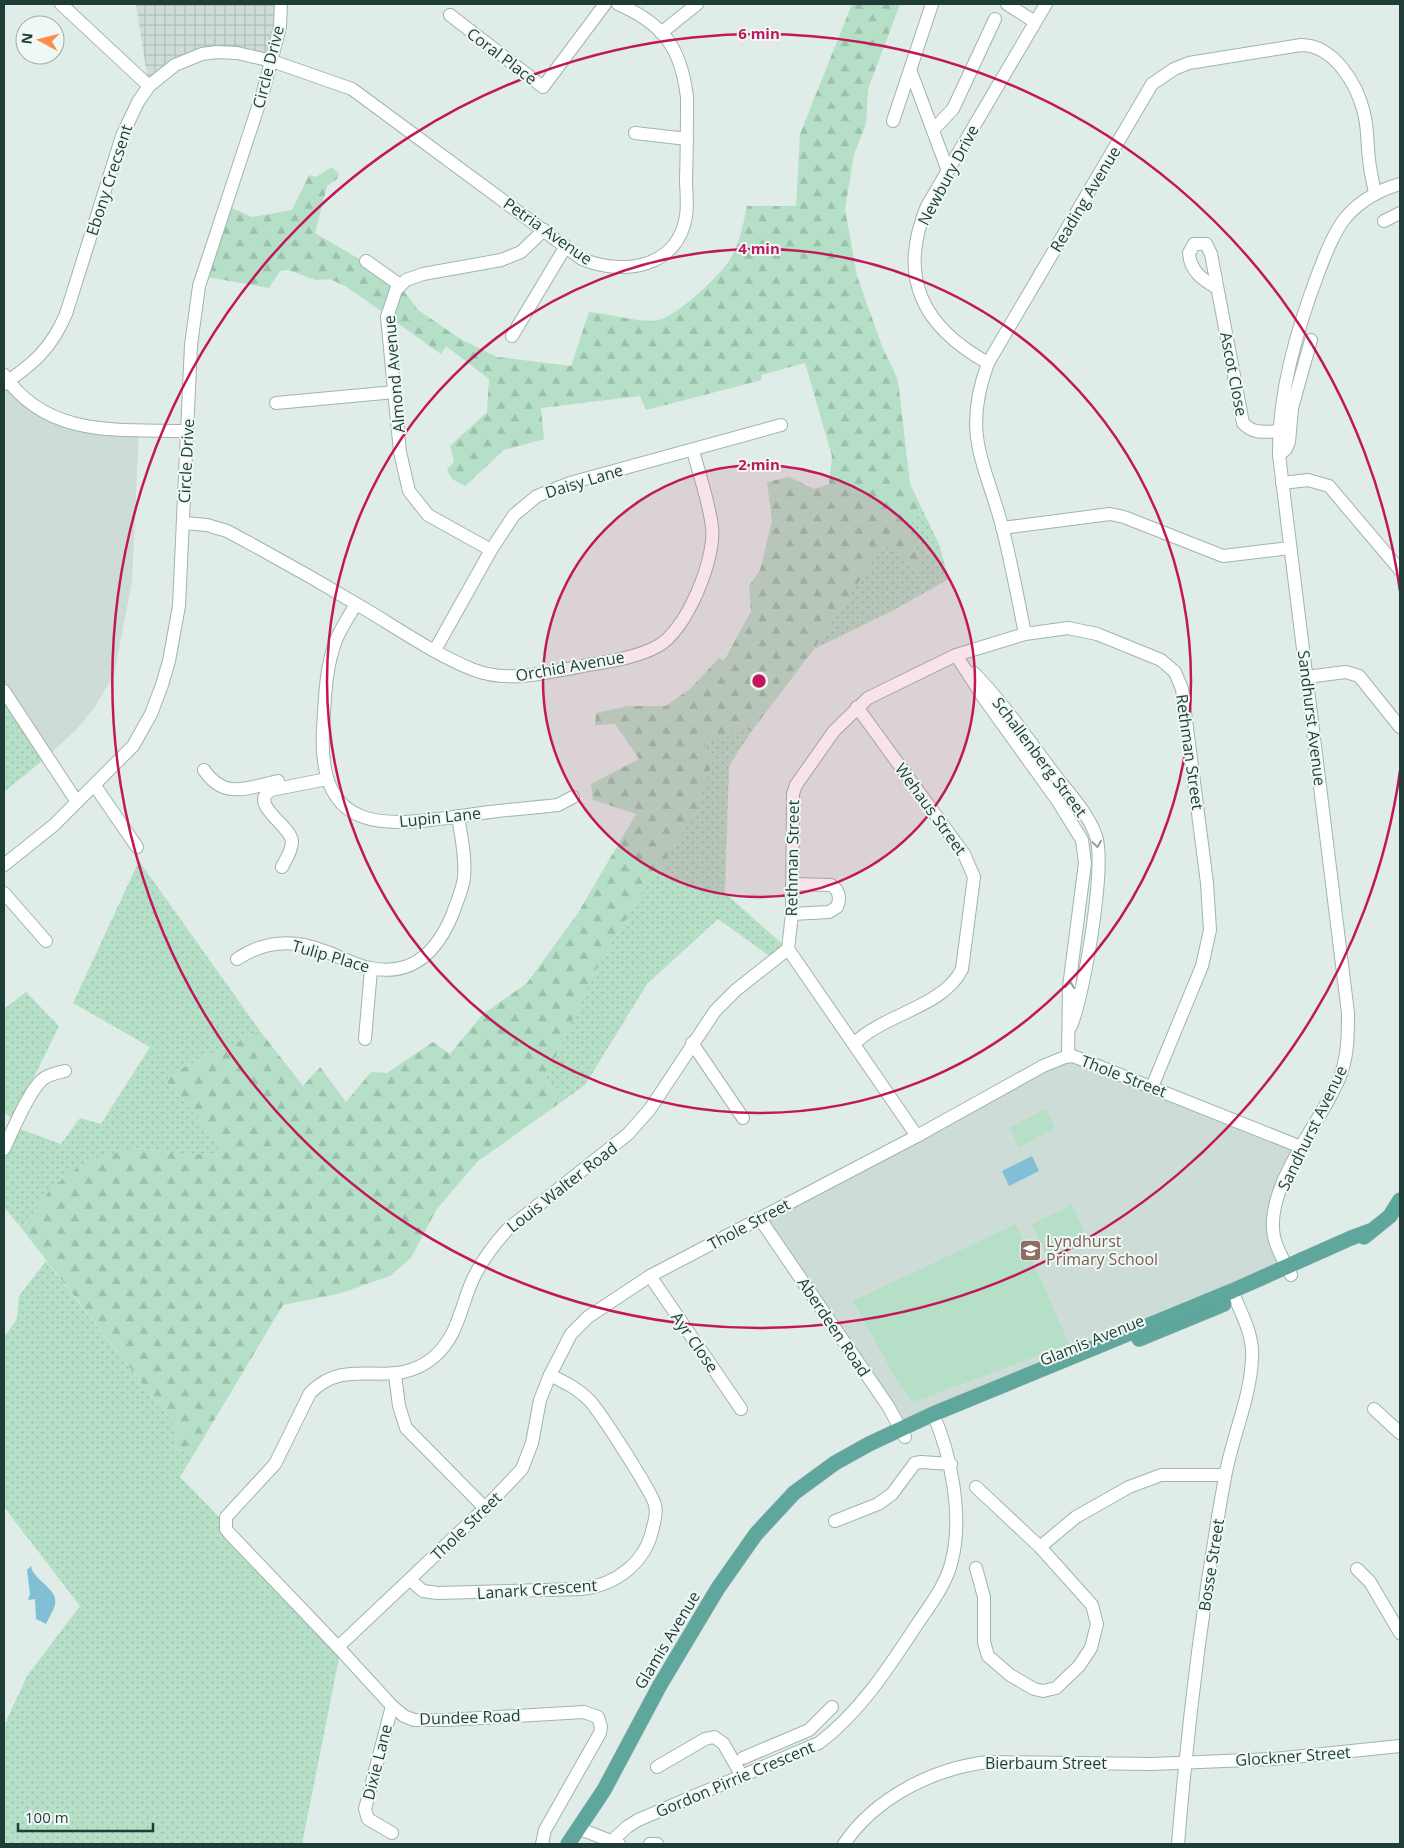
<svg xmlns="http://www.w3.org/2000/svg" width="1404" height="1848" font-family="'Open Sans',sans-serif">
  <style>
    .built { fill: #cddcd7 }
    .industrial { fill: url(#industrial-grid) }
    .grass { fill: url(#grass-dots) }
    .forest { fill: url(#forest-firs) }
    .garden { fill: #b5dfc6 }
    .water { fill: #81bfd6 }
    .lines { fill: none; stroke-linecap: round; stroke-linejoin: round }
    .minor-casing { stroke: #a1b4b0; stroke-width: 14 }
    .major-casing { stroke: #c0c9c8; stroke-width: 16 }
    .minor { stroke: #fff; stroke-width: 12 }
    .major { stroke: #5fa69c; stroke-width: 15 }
    .oneway { stroke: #8e9e9c }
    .ring { fill: none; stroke: #c2185b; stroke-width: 2.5 }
    .labels { text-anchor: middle; stroke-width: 4; stroke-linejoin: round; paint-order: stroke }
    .street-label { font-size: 16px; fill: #1e3d39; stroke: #f0f8f5 }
    .education-label { font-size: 16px; fill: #785e54; stroke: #f0f8f5; text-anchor: start }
    .centre { fill: #c2185b; stroke: #f0f8f5; stroke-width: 2.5 }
    .ring-label { font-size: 15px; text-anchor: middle; font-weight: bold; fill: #c2185b; stroke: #f0f8f5; stroke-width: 4; stroke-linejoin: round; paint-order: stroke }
  </style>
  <defs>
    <pattern id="industrial-grid" width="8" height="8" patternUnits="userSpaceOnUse" patternTransform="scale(1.25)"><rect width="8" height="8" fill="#cddcd7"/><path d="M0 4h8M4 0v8" fill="none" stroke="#b0beb9"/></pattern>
    <pattern id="grass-dots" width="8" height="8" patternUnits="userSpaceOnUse" patternTransform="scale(1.25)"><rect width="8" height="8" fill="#b5dfc6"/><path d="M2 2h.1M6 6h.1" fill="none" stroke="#9bc0ab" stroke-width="1.8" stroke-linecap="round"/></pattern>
    <pattern id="forest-firs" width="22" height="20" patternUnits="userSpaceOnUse" patternTransform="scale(1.25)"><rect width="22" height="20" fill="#b5dfc6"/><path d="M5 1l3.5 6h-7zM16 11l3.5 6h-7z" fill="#9bc0ab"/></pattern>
  </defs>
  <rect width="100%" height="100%" fill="#dfece8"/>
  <g class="built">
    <path d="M4,385L46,415L139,430L132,581L114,675L94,708L77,729L47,757L4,690Z"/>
    <path d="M1061,1058L1295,1144L1272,1221L1283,1261L901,1429L760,1219Z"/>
  </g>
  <path class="industrial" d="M136,4H282L272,62L201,55L149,87Z"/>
  <g class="grass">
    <path d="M923,511L939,544L949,579L894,610L814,649L884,543L914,571L920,561L907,528Z"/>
    <path d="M4,690L47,757L4,792Z"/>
    <path d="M743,724L751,732L729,766L725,893L788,949L775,960L718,919L647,984L585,1085L561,1102L545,1080L595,970L636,903L715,754L705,752V742L710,734L723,740Z"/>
    <path d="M139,861L260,1031L170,1074L167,1082L219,1143L217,1153L187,1155L135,1148L51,1188L22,1229L4,1207V1147L14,1127L61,1144L80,1118L101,1124L150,1047L73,1003Z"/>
    <path d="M26,992L59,1026L13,1120L4,1112V1009Z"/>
    <path d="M46,1261L176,1427V1449L194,1454L180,1477L221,1519L340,1653L302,1844H4V1726L27,1676L80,1606L4,1507V1337L17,1319L19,1296Z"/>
  </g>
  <path class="forest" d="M852,4H900L868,89L866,124L854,154L845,209L857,276L882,346L898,380L910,484L923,511L907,528L920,561V567L914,571L884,544L814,649L751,732L743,724L723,740L710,735L705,742V752L715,754L695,815L636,903L595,970L545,1080L561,1102L477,1162L436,1210L411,1258L390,1276L338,1294L283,1305L194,1454L176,1449V1427L22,1229L51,1188L77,1168L96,1158L135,1148L187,1155L216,1153L219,1143L167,1082L170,1074L260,1031L303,1086L320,1067L346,1102L371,1072L387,1073L433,1042L450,1054L483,1014L527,983L578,913L636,814L593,800L591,784L639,759L615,724L595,725L596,713L628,706H666L691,688L719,658L724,661L751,611L749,586L760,570L772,521L767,482L789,477L814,489L829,484L832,456L805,363L761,375L762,380L646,410L640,396L541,408L544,439L504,450L465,486L452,479L447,470L454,462L450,446L487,412L489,379L446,346L441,354L347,287L330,279L316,280L288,270L280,271L269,288L202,276L225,205L252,217L292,210L309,175L316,177L332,167L339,174L337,179L327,186L315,233L366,263L400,286L418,310L462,340L497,357L571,366L589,312C610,314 633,321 654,321C674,320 718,277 729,261C740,244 743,225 747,206H796L800,134Z"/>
  <g class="garden">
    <path d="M1046,1109L1055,1128L1019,1147L1009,1128Z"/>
    <path d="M1072,1205L1089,1242L1049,1261L1032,1224Z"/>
    <path d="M1016,1224L1069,1344L913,1402L896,1379L853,1301Z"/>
  </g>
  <g class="water">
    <path d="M1032,1156L1039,1171L1009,1186L1002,1171Z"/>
    <path d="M31,1566C33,1581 59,1588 55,1605C53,1611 49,1618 46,1624L36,1619L35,1599L28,1600L30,1594L27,1570Z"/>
  </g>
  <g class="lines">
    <defs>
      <g id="minor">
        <path d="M61,4L149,86"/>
        <path d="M1007,4L1035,22"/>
        <path d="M450,15L543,87L605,4"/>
        <path d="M661,33L697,4"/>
        <path d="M911,72L948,171"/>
        <path d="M893,121L932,4"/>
        <path d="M933,130L953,109L995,19"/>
        <path d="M635,133L687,139"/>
        <path d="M1384,221L1400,213"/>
        <path d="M366,261L400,285"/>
        <path d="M1217,288C1203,280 1190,271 1189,253L1194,244H1206L1211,254L1243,423C1253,434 1264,432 1279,431"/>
        <path d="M512,336L566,246"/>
        <path d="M988,363C923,327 897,278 927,206L1046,4"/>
        <path d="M4,375C48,439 120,429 187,431"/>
        <path d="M4,384C34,363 51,349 66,314L122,136L138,102L149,86L175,65L202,54L217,52L237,53L272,61L352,89L582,259C623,276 678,268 686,216C688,204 686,190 686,178C687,151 687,124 687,97C681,48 664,24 618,4"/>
        <path d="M276,403L395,392"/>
        <path d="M1279,455L1286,449L1289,442L1292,408L1311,340"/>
        <path d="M1282,483L1308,480L1329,486L1400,570"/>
        <path d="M183,523L207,525L227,531C274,556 320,582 365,609C400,630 436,655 474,670C508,683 543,673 578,667C604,662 634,659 658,646C686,631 716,559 712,527C709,501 699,475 693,450"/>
        <path d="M1002,528L1110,514L1124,517L1223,556L1290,548"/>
        <path d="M491,550L428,515L409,491L400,452L387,317L396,290L406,280L423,274L501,260L521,252L544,230"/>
        <path d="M356,604C349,616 341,628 336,640C325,669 325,700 323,730C317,842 395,825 475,814C502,810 530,808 558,805L573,797"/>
        <path d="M1025,634C1018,598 1011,562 1002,526C984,460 962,434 988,363L1152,84L1174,69L1189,63L1301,45C1334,45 1357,84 1364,113C1368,128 1367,144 1369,159C1370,171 1373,182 1375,193"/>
        <path d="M435,650L491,550L514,515L537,496L570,483L781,425"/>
        <path d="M956,655L983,697L1057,800L1082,840L1085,863L1069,987L1068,1056"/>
        <path d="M974,673C1004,704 1028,739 1054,774C1069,793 1088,813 1096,836C1106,867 1084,995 1071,1026"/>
        <path d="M1306,677L1346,672L1359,676L1400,727"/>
        <path d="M4,691L77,802"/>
        <path d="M204,770C224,800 248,788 278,781"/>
        <path d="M95,786L137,847"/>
        <path d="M4,865L54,825L133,746L151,714L162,685L169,661L179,606L191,345L199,286L263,92L280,27L281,4"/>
        <path d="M282,867C286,859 292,851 292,841C290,825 248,804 271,790L327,779"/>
        <path d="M4,893L46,941"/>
        <path d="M792,914L829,912L837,907C841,898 839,890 831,885L792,884"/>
        <path d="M237,959C264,941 294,939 324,951C340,956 353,965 370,968C414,977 438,950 453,913C457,901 463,889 464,877C466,857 461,836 458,816"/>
        <path d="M365,1039L371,969"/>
        <path d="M692,1043L743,1118"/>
        <path d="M854,1044C883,1014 944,1007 962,969L974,877L964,854L857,707"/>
        <path d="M917,1136L788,949L792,914L793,794L796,785L834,731L868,698L956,655L1025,634L1068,628L1097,634L1161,660L1175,672L1182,689L1207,883L1210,930L1202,966L1152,1087"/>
        <path d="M4,1149C12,1132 29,1090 43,1079C49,1074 57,1073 65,1071"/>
        <path d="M760,1219L888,1406L905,1437"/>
        <path d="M1291,1275C1285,1263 1277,1250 1274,1237C1264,1184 1323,1122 1341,1074C1348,1054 1348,1034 1348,1013L1279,455C1278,393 1297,329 1319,271C1326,253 1334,232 1346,217C1361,200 1379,190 1400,184"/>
        <path d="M650,1276L741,1409"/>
        <path d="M395,1375L399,1406L406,1428L485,1508"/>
        <path d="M1374,1409L1400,1433"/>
        <path d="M835,1521L878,1504L892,1494L915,1463L921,1462L951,1464"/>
        <path d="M1040,1547L1076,1517L1129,1487L1161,1475H1225"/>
        <path d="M976,1568L984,1597V1642L988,1656L1010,1675L1034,1689L1043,1691L1056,1688L1079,1666L1091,1648L1097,1624L1092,1605L1040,1547L976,1487"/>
        <path d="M1357,1569L1370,1582L1400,1633"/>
        <path d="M410,1580L423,1591L438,1593L581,1589C616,1585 646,1563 653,1527C655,1520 657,1512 655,1505C653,1494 598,1408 588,1399C577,1388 564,1382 550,1375"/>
        <path d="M338,1647L485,1508L522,1469L532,1443L540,1400L550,1375L571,1334L588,1317L650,1276L917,1136L1043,1066L1065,1057L1073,1056L1301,1147"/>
        <path d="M392,1706L365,1809L368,1819L392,1833"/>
        <path d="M743,1758L809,1730L832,1707"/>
        <path d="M657,1767L705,1739L714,1737L723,1743L742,1776"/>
        <path d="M580,1829L619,1844"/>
        <path d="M611,1842L627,1827L638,1820L819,1743C861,1711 889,1667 918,1623C931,1604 947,1583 952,1560C963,1516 951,1454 933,1414"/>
        <path d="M542,1844L545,1830L600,1733L601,1727L598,1717L584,1712L446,1720H414L404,1716L392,1706L338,1647L229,1533L226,1529V1517L275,1464L310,1393C349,1353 391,1393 434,1357C459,1335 460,1307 473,1279C482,1260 494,1244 508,1229L628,1134L650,1109L715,1011L736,990L788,949"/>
        <path d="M650,1844H657"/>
        <path d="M844,1844C875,1798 932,1769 987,1762L1152,1764L1274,1759L1400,1746"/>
        <path d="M1178,1844C1188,1721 1203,1599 1225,1477C1232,1437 1250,1400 1252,1359C1254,1335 1241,1313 1232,1291"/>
      </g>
      <g id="major">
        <path d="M1364,1237L1390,1216L1400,1200"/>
        <path d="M1139,1339L1224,1304"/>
        <path d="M568,1844L604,1790L660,1685L718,1588L756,1534L794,1493L835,1463L869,1444L933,1414L1232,1291L1351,1238L1370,1231"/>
      </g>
    </defs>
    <use href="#minor" class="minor-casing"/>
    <use href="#major" class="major-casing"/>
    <use href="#minor" class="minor"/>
    <use href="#major" class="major"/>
  </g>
  <defs><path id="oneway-chevron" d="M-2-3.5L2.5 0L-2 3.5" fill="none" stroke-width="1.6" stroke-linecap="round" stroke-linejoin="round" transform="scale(1.25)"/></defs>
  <g class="oneway">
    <use href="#oneway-chevron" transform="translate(1097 844) rotate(82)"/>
    <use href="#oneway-chevron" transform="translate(1070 985) rotate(-84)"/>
  </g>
  <circle cx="759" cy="681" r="216" fill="#c2185b" fill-opacity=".12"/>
  <g class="ring">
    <circle cx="759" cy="681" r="216"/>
    <circle cx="759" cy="681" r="432"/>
    <path d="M1400 771A647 647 0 1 1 1400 591"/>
  </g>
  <defs>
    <symbol id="school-square" viewBox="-11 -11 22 22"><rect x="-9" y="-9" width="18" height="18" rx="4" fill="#8d6e63" stroke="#f0f8f5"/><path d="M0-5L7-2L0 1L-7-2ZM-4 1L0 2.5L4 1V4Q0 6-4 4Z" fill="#fff"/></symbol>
  </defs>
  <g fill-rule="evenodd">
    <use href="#school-square" x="1018" y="1238" width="25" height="25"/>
  </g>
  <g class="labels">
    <g class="street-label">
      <text transform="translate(502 56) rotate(37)" y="6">Coral Place</text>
      <text transform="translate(268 67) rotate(-76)" y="6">Circle Drive</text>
      <text transform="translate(948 175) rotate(-62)" y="6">Newbury Drive</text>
      <text transform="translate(109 180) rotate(-72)" y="6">Ebony Crecsent</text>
      <text transform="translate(1085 199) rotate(-59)" y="6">Reading Avenue</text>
      <text transform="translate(548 231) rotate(35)" y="6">Petria Avenue</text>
      <text transform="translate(394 374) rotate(-95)" y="6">Almond Avenue</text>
      <text transform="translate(1234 374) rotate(79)" y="6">Ascot Close</text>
      <text transform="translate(186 461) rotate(-87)" y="6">Circle Drive</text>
      <text transform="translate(584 481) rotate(-17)" y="6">Daisy Lane</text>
      <text transform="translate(570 666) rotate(-10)" y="6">Orchid Avenue</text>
      <text transform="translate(1312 718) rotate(83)" y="6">Sandhurst Avenue</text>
      <text transform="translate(1190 752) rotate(82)" y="6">Rethman Street</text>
      <text transform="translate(1040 757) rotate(53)" y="6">Schallenberg Street</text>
      <text transform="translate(931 809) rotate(54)" y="6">Wehaus Street</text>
      <text transform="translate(440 817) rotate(-6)" y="6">Lupin Lane</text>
      <text transform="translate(792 858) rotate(-89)" y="6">Rethman Street</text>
      <text transform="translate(331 956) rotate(16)" y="6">Tulip Place</text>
      <text transform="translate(1124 1076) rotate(21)" y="6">Thole Street</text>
      <text transform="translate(1312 1128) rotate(-64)" y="6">Sandhurst Avenue</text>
      <text transform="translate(562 1187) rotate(-38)" y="6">Louis Walter Road</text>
      <text transform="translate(749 1224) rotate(-28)" y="6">Thole Street</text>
      <text transform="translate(834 1327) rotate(56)" y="6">Aberdeen Road</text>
      <text transform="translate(1092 1340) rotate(-22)" y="6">Glamis Avenue</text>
      <text transform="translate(695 1342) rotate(55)" y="6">Ayr Close</text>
      <text transform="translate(466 1526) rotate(-44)" y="6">Thole Street</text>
      <text transform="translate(1211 1565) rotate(-81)" y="6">Bosse Street</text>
      <text transform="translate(537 1589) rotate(-4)" y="6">Lanark Crescent</text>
      <text transform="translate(667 1640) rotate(-59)" y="6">Glamis Avenue</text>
      <text transform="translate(470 1717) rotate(-2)" y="6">Dundee Road</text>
      <text transform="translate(1293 1756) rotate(-4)" y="6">Glockner Street</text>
      <text transform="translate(377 1762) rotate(-76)" y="6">Dixie Lane</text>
      <text x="1046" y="1769">Bierbaum Street</text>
      <text transform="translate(735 1779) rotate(-23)" y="6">Gordon Pirrie Crescent</text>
    </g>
    <g class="education-label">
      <text x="1046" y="1247">Lyndhurst<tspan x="1046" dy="18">Primary School</tspan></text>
    </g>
  </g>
  <circle cx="759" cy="681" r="8" class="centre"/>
  <g class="ring-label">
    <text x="759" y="39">6 min</text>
    <text x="759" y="254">4 min</text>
    <text x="759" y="470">2 min</text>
  </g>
  <rect width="1404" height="1848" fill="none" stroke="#1e3d39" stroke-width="10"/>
  <g transform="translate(40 40) rotate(277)"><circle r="24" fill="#f0f8f5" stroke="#9cadaa"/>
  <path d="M0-4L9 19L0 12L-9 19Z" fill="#ff8d4a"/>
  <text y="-8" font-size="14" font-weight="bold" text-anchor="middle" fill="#1e3d39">N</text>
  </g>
  <path d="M18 1823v8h135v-8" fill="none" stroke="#1e3d39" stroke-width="2.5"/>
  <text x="25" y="1823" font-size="15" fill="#1e3d39" stroke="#f0f8f5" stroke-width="4" paint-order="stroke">100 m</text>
</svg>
